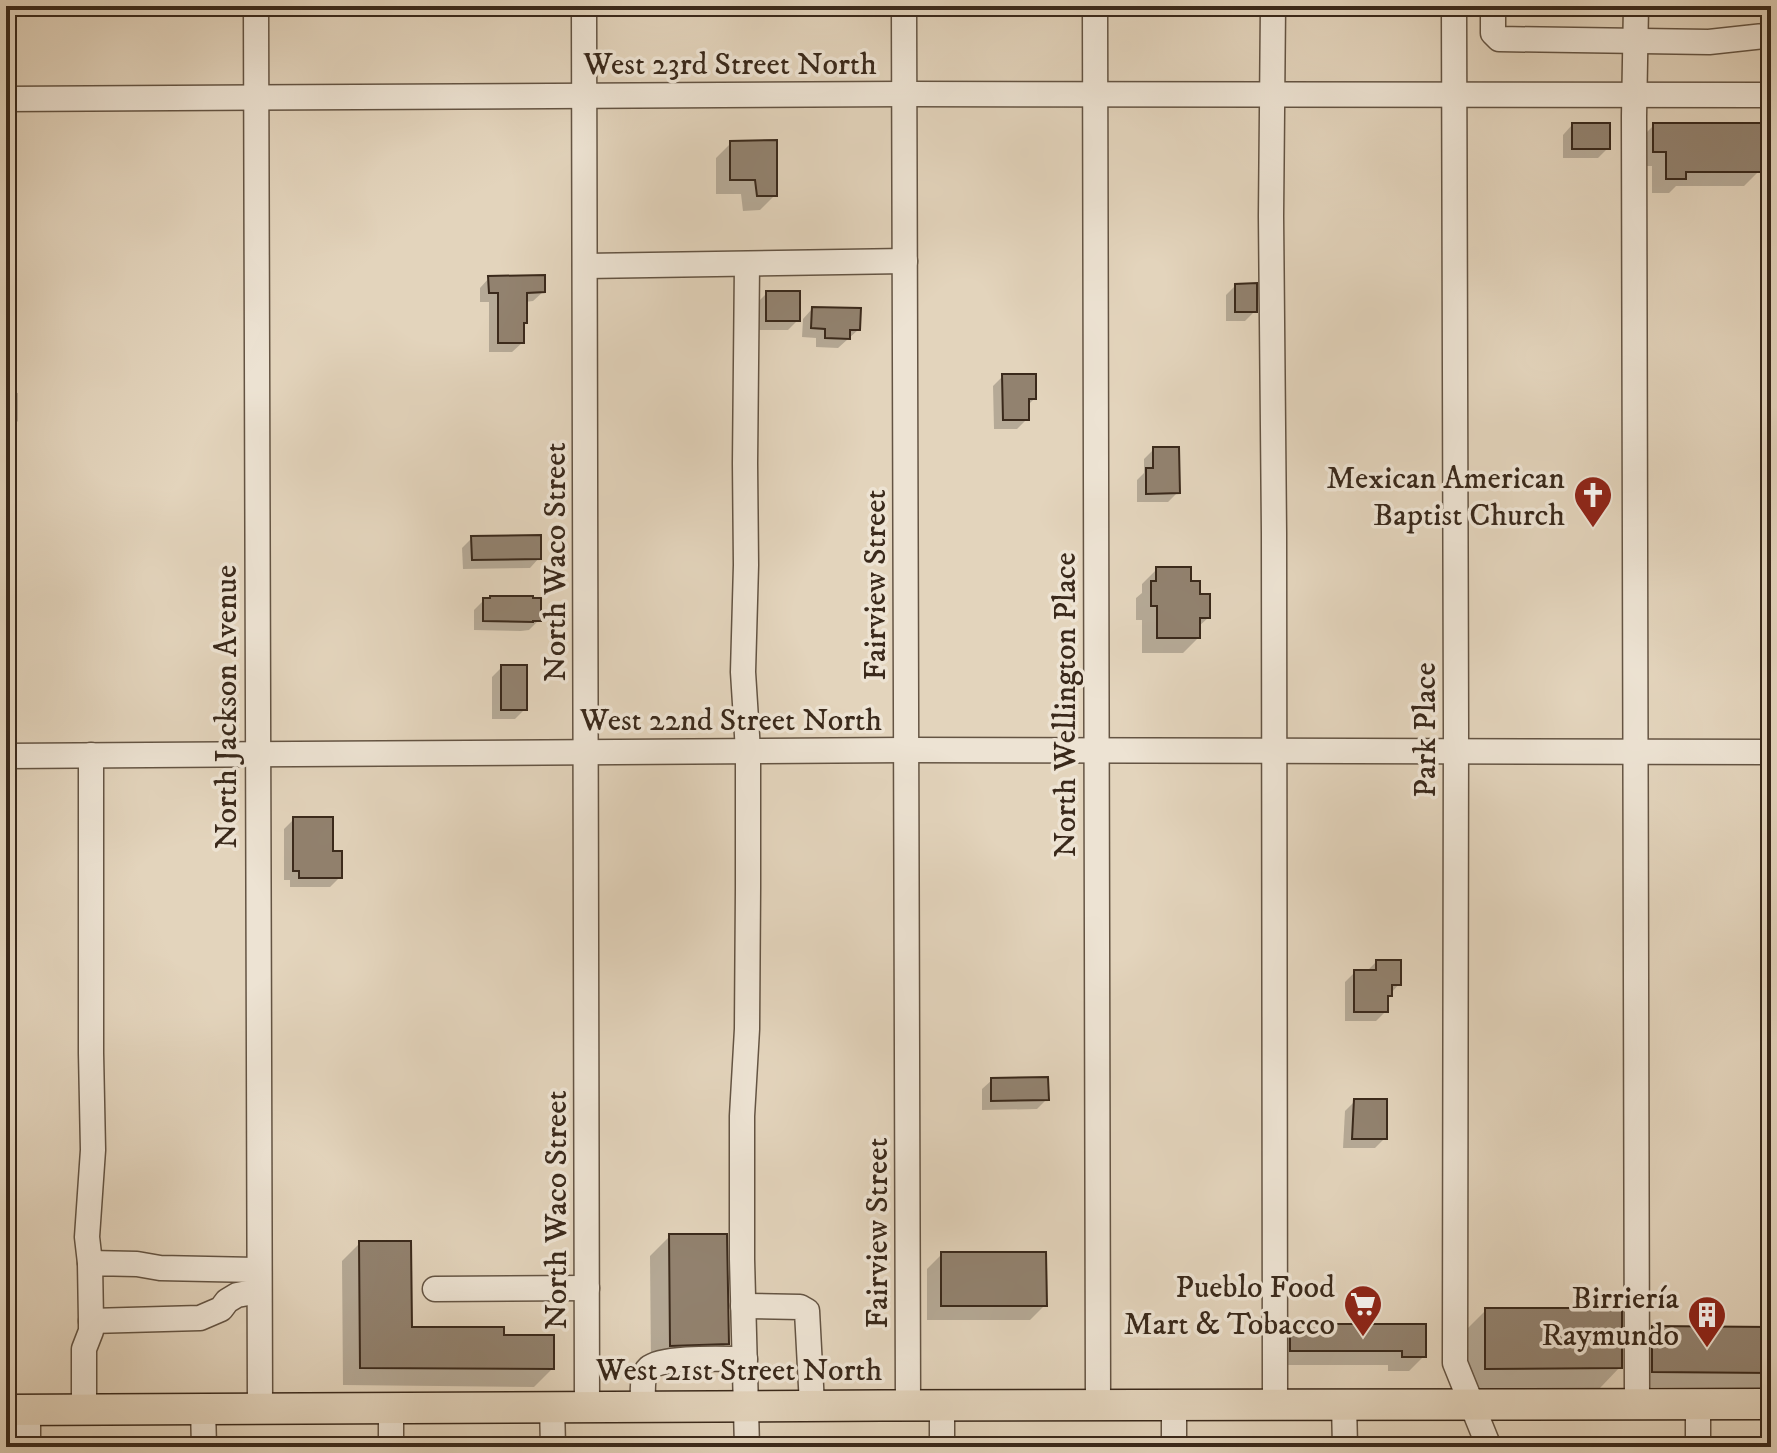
<svg xmlns="http://www.w3.org/2000/svg" width="1777" height="1453" font-family="'IM FELL DW Pica',serif">
  <style>
    .shadow { fill: #0003 }
    .building { fill: #92826f; stroke: #3a291b; stroke-width: 2 }
    .lines { fill: none; stroke-linecap: round; stroke-linejoin: round }
    .minor-casing { stroke: #645443; stroke-width: 27 }
    .major-casing { stroke: #3a291b; stroke-width: 33 }
    .minor { stroke: #ede3d3; stroke-width: 24 }
    .major { stroke: #e3d4bc; stroke-width: 30 }
    .labels { text-anchor: middle; stroke-width: 7; stroke-linejoin: round; paint-order: stroke }
    .street-label { font-size: 32px; fill: #3a291b; stroke: #ede3d3 }
    .poi-label { font-size: 32px; fill: #3a291b; stroke: #ede3d3; text-anchor: end }
  </style>
  <rect width="100%" height="100%" fill="#e3d4bc"/>
  <filter id="stains"><feTurbulence type="fractalNoise" baseFrequency=".0025" numOctaves="4"/><feColorMatrix values="0 0 0 0 .2 0 0 0 0 .09 0 0 0 0 .02 0 0 0 .5 -.17"/></filter>
  <radialGradient id="worn" r=".72"><stop offset=".6" stop-color="#630" stop-opacity="0"/><stop offset="1" stop-color="#630" stop-opacity=".3"/></radialGradient>
  <g class="shadow">
    <path d="M486,6H534L525,15H486Z"/>
    <path d="M1572,125L1608,148L1598,158H1563V135Z"/>
    <path d="M1654,125L1759,171L1744,186H1676L1669,193H1652V166H1639V140Z"/>
    <path d="M731,143L775,195L760,210L743,211L741,194H716V158Z"/>
    <path d="M489,278L543,292L533,301L525,302V322L522,325V343L512,352H489V302H480V288Z"/>
    <path d="M1235,286L1255,311L1245,321H1226V295Z"/>
    <path d="M767,293L798,320L788,330H757V303Z"/>
    <path d="M812,309L858,330L838,348L816,347V338L802,337L803,319Z"/>
    <path d="M1003,376L1034,399L1027,406V419L1017,429H994L993,386Z"/>
    <path d="M6,393H18V421L6,433Z"/>
    <path d="M1154,449L1178,492L1168,502H1137V480L1144,473V459Z"/>
    <path d="M472,538L539,558L530,568L463,569L462,548Z"/>
    <path d="M1157,569L1189,583L1198,596L1208,618L1198,627V638L1183,653H1142V620H1136V598L1142,593V584Z"/>
    <path d="M484,600L539,620L529,630L521,631L474,630V610Z"/>
    <path d="M502,667L525,709L515,719H492V677Z"/>
    <path d="M294,819L331,853L340,877L330,887H290V880H284V829Z"/>
    <path d="M1376,962L1399,984L1386,999V1011L1376,1021H1345V982L1355,972H1366Z"/>
    <path d="M992,1080L1047,1099L1037,1109L982,1110V1089Z"/>
    <path d="M1355,1101L1385,1138L1375,1148H1343L1345,1111Z"/>
    <path d="M670,1236L727,1343L707,1363L651,1365L650,1256Z"/>
    <path d="M360,1243L410,1329L502,1337L552,1369L534,1387L343,1385L342,1261Z"/>
    <path d="M942,1254L1045,1305L1030,1320H927V1269Z"/>
    <path d="M1486,1310L1620,1367L1600,1388H1466V1330Z"/>
    <path d="M1291,1326L1424,1356L1409,1371H1388V1365H1276V1341Z"/>
    <path d="M1653,1328L1771,1329V1378L1762,1388L1638,1387V1343Z"/>
    <path d="M1714,1436H1771V1447H1703Z"/>
    <path d="M1681,1443L1682,1447H1591L1594,1445Z"/>
  </g>
  <g class="building">
    <rect x="1572" y="123" width="38" height="26"/>
    <path d="M1653,123H1761V172H1686V179H1666V152H1653Z"/>
    <path d="M777,140V196H757L755,180H730V141Z"/>
    <path d="M545,275V292L527,293V323H524V343H498V293H489L488,276Z"/>
    <path d="M1257,283V312H1235V284Z"/>
    <rect x="766" y="291" width="34" height="30"/>
    <path d="M812,307L861,308L860,330H850V339L825,338V329L811,328Z"/>
    <path d="M1002,374H1036V399H1029V420H1003Z"/>
    <path d="M1153,447H1179L1180,493L1146,494V468H1153Z"/>
    <path d="M541,535V559L472,560L471,536Z"/>
    <path d="M1156,567H1191V581H1200V594H1210V618H1200V638H1157V606H1151V581H1156Z"/>
    <path d="M490,596H533V598H541V621H533V622L483,621V598H490Z"/>
    <rect x="501" y="665" width="26" height="45"/>
    <path d="M293,817H333V851H342V878H299V871H293Z"/>
    <path d="M1376,960H1401V985H1392V996H1388V1012H1354V970H1376Z"/>
    <path d="M1048,1077L1049,1100L991,1101V1078Z"/>
    <path d="M1354,1099H1387V1139H1352Z"/>
    <path d="M669,1234H727L729,1344L670,1346Z"/>
    <path d="M359,1241H411L412,1327H504V1335H554V1369L360,1368Z"/>
    <path d="M941,1252H1046L1047,1306H941Z"/>
    <path d="M1485,1308H1622V1368L1485,1369Z"/>
    <path d="M1290,1324H1426V1357H1402V1351H1290Z"/>
    <path d="M1652,1326L1771,1327V1373L1652,1372Z"/>
  </g>
  <g class="lines">
    <defs>
      <g id="minor">
        <path d="M256,6L260,1408"/>
        <path d="M584,6L587,1405"/>
        <path d="M904,6L908,1404"/>
        <path d="M1095,6L1098,1404"/>
        <path d="M1273,6L1271,216L1274,533L1275,1403"/>
        <path d="M1454,6L1456,729L1455,1363L1489,1447"/>
        <path d="M1493,6V33L1499,39L1709,42L1764,36L1771,32"/>
        <path d="M1636,6L1634,116L1637,1404"/>
        <path d="M6,99L904,94L1771,95"/>
        <path d="M585,266L905,261"/>
        <path d="M6,756L906,750L1771,752"/>
        <path d="M90,1263L87,1237L93,1150L91,1053V755"/>
        <path d="M435,1289L587,1288"/>
        <path d="M743,1306L800,1307L807,1311L812,1405"/>
        <path d="M91,1321L200,1318L221,1309L227,1301L237,1295L259,1291"/>
        <path d="M1344,1403L1345,1447"/>
        <path d="M942,1404V1447"/>
        <path d="M1174,1404V1447"/>
        <path d="M1698,1404V1447"/>
        <path d="M552,1405L553,1447"/>
        <path d="M643,1405C643,1395 641,1375 649,1368C662,1356 726,1359 745,1359"/>
        <path d="M391,1407V1447"/>
        <path d="M203,1408L204,1447"/>
        <path d="M84,1409V1349L91,1331V1321L90,1263L137,1264L160,1268L259,1270"/>
        <path d="M28,1410V1447"/>
        <path d="M747,1447L742,1259V1116L747,1029L748,888V751L743,672L746,565L745,463L747,264"/>
      </g>
      <path id="major" d="M6,1410C594,1406 1183,1404 1771,1404"/>
    </defs>
    <use href="#minor" class="minor-casing"/>
    <use href="#major" class="major-casing"/>
    <use href="#minor" class="minor"/>
    <use href="#major" class="major"/>
  </g>
  <defs>
    <symbol id="church-pin" viewBox="-11 -11 22 30"><path d="M0 17L-7.5 6A9.5 9.5 0 1 1 7.5 6Z" fill="#8f2418" stroke="#ede3d3"/><path d="M-1.2-6h2.4v3.5h3.3v2.4h-3.3V6h-2.4V-.1h-3.3v-2.4h3.3Z" fill="#fff"/></symbol>
    <symbol id="supermarket-pin" viewBox="-11 -11 22 30"><path d="M0 17L-7.5 6A9.5 9.5 0 1 1 7.5 6Z" fill="#8f2418" stroke="#ede3d3"/><path d="M-6-5.5h2.5l.6 2H6L4.5 2H-2.5L-4.4-4H-6ZM-1.5 3.2a1.3 1.3 0 1 0 .1 0ZM3 3.2a1.3 1.3 0 1 0 .1 0Z" fill="#fff"/></symbol>
    <symbol id="building-pin" viewBox="-11 -11 22 30"><path d="M0 17L-7.5 6A9.5 9.5 0 1 1 7.5 6Z" fill="#8f2418" stroke="#ede3d3"/><path d="M-4-6H4V6H1V3H-1V6H-4ZM-2.5-4.3h1.7v1.8h-1.7ZM.8-4.3h1.7v1.8H.8ZM-2.5-1h1.7V.8h-1.7ZM.8-1h1.7V.8H.8Z" fill="#fff"/></symbol>
  </defs>
  <g fill-rule="evenodd">
    <use href="#church-pin" x="1571" y="473" width="44" height="60"/>
    <use href="#supermarket-pin" x="1341" y="1282" width="44" height="60"/>
    <use href="#building-pin" x="1685" y="1293" width="44" height="60"/>
  </g>
  <g class="labels">
    <g class="street-label">
      <text x="730" y="74">West 23rd Street North</text>
      <text transform="translate(554 562) rotate(-90)" y="11">North Waco Street</text>
      <text transform="translate(874 585) rotate(-90)" y="11">Fairview Street</text>
      <text transform="translate(1064 705) rotate(-90)" y="11">North Wellington Place</text>
      <text transform="translate(225 707) rotate(-90)" y="11">North Jackson Avenue</text>
      <text x="731" y="730">West 22nd Street North</text>
      <text transform="translate(1424 730) rotate(-90)" y="11">Park Place</text>
      <text transform="translate(555 1210) rotate(-90)" y="11">North Waco Street</text>
      <text transform="translate(876 1233) rotate(-90)" y="11">Fairview Street</text>
      <text x="739" y="1380">West 21st Street North</text>
    </g>
    <g class="poi-label">
      <text x="1565" y="488">Mexican American<tspan x="1565" dy="37">Baptist Church</tspan></text>
      <text x="1335" y="1297">Pueblo Food<tspan x="1335" dy="37">Mart &amp; Tobacco</tspan></text>
      <text x="1679" y="1308">Birriería<tspan x="1679" dy="37">Raymundo</tspan></text>
    </g>
  </g>
  <rect width="1777" height="1453" fill="none" stroke="#e3d4bc" stroke-width="32"/>
  <rect x="8" y="8" width="1761" height="1437" fill="none" stroke="#3a291b" stroke-width="4"/>
  <rect x="16" y="16" width="1745" height="1421" fill="none" stroke="#3a291b" stroke-width="2"/>
  <rect width="100%" height="100%" filter="url(#stains)"/>
  <rect width="100%" height="100%" fill="url(#worn)"/>
</svg>
